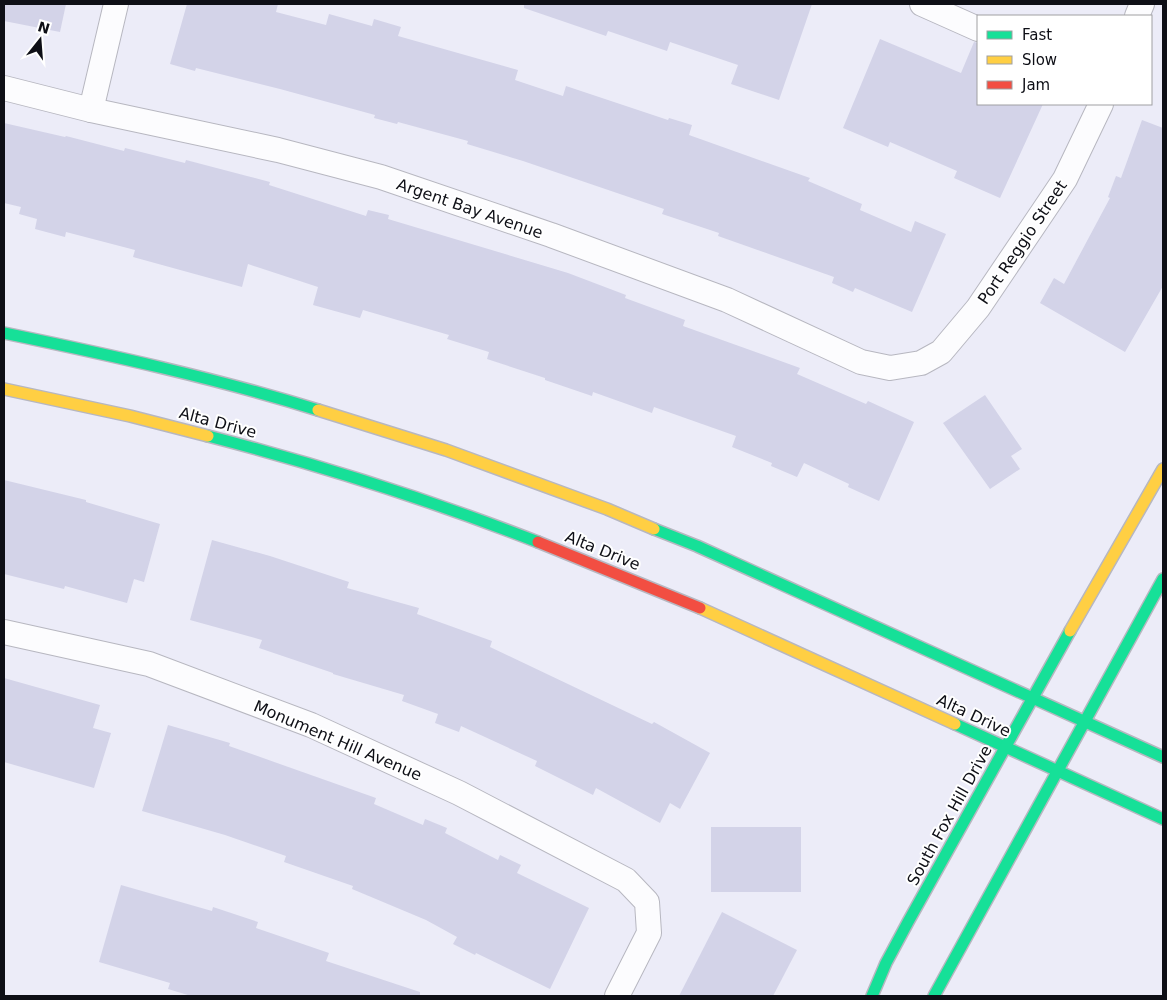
<svg xmlns="http://www.w3.org/2000/svg" width="1167" height="1000" font-family="'DejaVu Sans',sans-serif">
  <style>
    .building { fill: #d3d3e8 }
    .lines { fill: none; stroke-linecap: round; stroke-linejoin: round }
    .street-casing { stroke: #b7b7c0; stroke-width: 26 }
    .fast-casing { stroke: #b7b7c0; stroke-width: 14 }
    .slow-casing { stroke: #b7b7c0; stroke-width: 14 }
    .jam-casing { stroke: #b7b7c0; stroke-width: 14 }
    .street { stroke: #fcfcfe; stroke-width: 24 }
    .fast { stroke: #16e098; stroke-width: 11 }
    .slow { stroke: #ffcf43; stroke-width: 11 }
    .jam { stroke: #f24e42; stroke-width: 11 }
    .labels { text-anchor: middle; stroke-width: 4; stroke-linejoin: round; paint-order: stroke }
    .street-label { font-size: 16px; fill: #0e0f16; stroke: #fff }
  </style>
  <rect width="100%" height="100%" fill="#ececf8"/>
  <g class="building">
    <path d="M4,4H66L60,32L4,21Z"/>
    <path d="M187,4H278L276,12L326,25L329,14L372,26L374,19L401,27L398,36L518,70L515,80L563,96L566,86L668,120L669,118L692,125L689,135L810,178L808,181L862,204L860,210L911,232L915,221L946,234L912,312L855,288L853,292L832,283L834,277L718,236L719,233L662,214L664,209L523,161L467,144L468,141L398,122L397,124L374,118L375,115L280,89L196,68L195,71L170,64Z"/>
    <path d="M524,4H812L779,100L731,84L738,65L670,42L667,51L608,31L606,36L524,8Z"/>
    <path d="M880,39L961,73L974,42L978,43V104H1043L1000,198L954,178L957,171L890,142L888,147L843,128Z"/>
    <path d="M1142,120L1163,128V286L1125,352L1040,303L1054,278L1064,284L1110,198L1108,197L1116,176L1121,178Z"/>
    <path d="M4,123L65,137L66,136L124,151L125,148L185,163L186,160L247,176L270,182L269,185L366,216L368,210L389,215L388,219L568,273L626,295L625,298L685,320L683,326L800,368L797,374L866,404L868,401L914,422L879,501L848,487L849,484L804,463L797,477L771,466L772,463L732,447L736,436L654,407L652,413L593,392L592,396L545,380V378L487,359L489,352L447,339L449,335L363,310L360,318L313,305L318,287L248,264L242,287L133,257L135,250L66,232L65,237L35,229L37,219L19,214L21,207L4,203Z"/>
    <path d="M985,395L1022,449L1011,456L1020,469L990,489L943,423Z"/>
    <path d="M4,480L86,500V502L160,524L144,582L134,579L127,603L65,586L64,589L4,574Z"/>
    <path d="M212,540L270,556L349,582L347,588L419,608L417,614L492,641L490,647L652,724L654,722L710,753L680,809L670,803L660,823L596,788L593,795L535,766L537,761L461,726L459,732L435,723L438,714L402,701L404,695L333,674V673L259,648L262,640L190,620Z"/>
    <path d="M4,678L100,705L93,728L111,733L94,788L4,762Z"/>
    <path d="M168,725L230,743L229,746L376,798L374,804L423,825L425,819L447,828L445,833L498,860L500,855L521,865L517,873L589,908L550,989L476,953L475,955L453,944L457,937L426,920L352,889L353,886L284,862L286,856L225,835L142,811Z"/>
    <rect x="711" y="827" width="90" height="65"/>
    <path d="M121,885L212,911L213,907L258,922L256,928L329,953L326,961L420,992V996H191L168,989L170,983L99,962Z"/>
    <path d="M722,912L797,950L773,996H679Z"/>
  </g>
  <g class="lines">
    <defs>
      <g id="street">
        <path d="M922,4L978,29"/>
        <path d="M1137,16L1142,4"/>
        <path d="M4,88L91,110L278,150L381,177L551,235L727,300L861,362L890,368L921,363L941,352L978,308L1065,179L1101,104"/>
        <path d="M91,110L116,4"/>
        <path d="M4,632L149,664L311,725L459,793L626,880L647,902L649,933L617,996"/>
      </g>
      <g id="fast">
        <path d="M4,333C110,355 215,378 318,410"/>
        <path d="M208,436C320,465 430,500 538,542"/>
        <path d="M654,529L697,546L1163,757"/>
        <path d="M955,724L1163,819"/>
        <path d="M872,996L886,963L908,922L1070,631"/>
        <path d="M934,996L1163,579"/>
      </g>
      <g id="slow">
        <path d="M4,389L130,416L208,436"/>
        <path d="M318,410L446,450L607,509L654,529"/>
        <path d="M700,608L955,724"/>
        <path d="M1070,631L1163,469"/>
      </g>
      <path id="jam" d="M538,542L700,608"/>
    </defs>
    <use href="#street" class="street-casing"/>
    <use href="#fast" class="fast-casing"/>
    <use href="#slow" class="slow-casing"/>
    <use href="#jam" class="jam-casing"/>
    <use href="#street" class="street"/>
    <use href="#fast" class="fast"/>
    <use href="#slow" class="slow"/>
    <use href="#jam" class="jam"/>
  </g>
  <g class="labels">
    <g class="street-label">
      <text transform="translate(470 208) rotate(19)" y="6">Argent Bay Avenue</text>
      <text transform="translate(1022 242) rotate(-56)" y="6">Port Reggio Street</text>
      <text transform="translate(218 422) rotate(15)" y="6">Alta Drive</text>
      <text transform="translate(603 550) rotate(22)" y="6">Alta Drive</text>
      <text transform="translate(974 715) rotate(25)" y="6">Alta Drive</text>
      <text transform="translate(338 740) rotate(23)" y="6">Monument Hill Avenue</text>
      <text transform="translate(949 815) rotate(-61)" y="6">South Fox Hill Drive</text>
    </g>
  </g>
  <rect width="1167" height="1000" fill="none" stroke="#0e0f16" stroke-width="10"/>
  <rect x="977" y="15" width="175" height="90" fill="#ffffff" stroke="#9f9fa2"/>
  <rect x="987" y="31" width="25" height="8" fill="#16e098" stroke="#9f9fa2"/>
  <text x="1022" y="40" font-size="15" fill="#0e0f16">Fast</text>
  <rect x="987" y="56" width="25" height="8" fill="#ffcf43" stroke="#9f9fa2"/>
  <text x="1022" y="65" font-size="15" fill="#0e0f16">Slow</text>
  <rect x="987" y="81" width="25" height="8" fill="#f24e42" stroke="#9f9fa2"/>
  <text x="1022" y="90" font-size="15" fill="#0e0f16">Jam</text>
  <g transform="translate(40 40) rotate(17)" stroke="#ffffff" stroke-width="4" paint-order="stroke">
  <path d="M0-4L9 19L0 12L-9 19Z" fill="#0e0f16"/>
  <text y="-8" font-size="14" font-weight="bold" text-anchor="middle" fill="#0e0f16">N</text>
  </g>
</svg>
